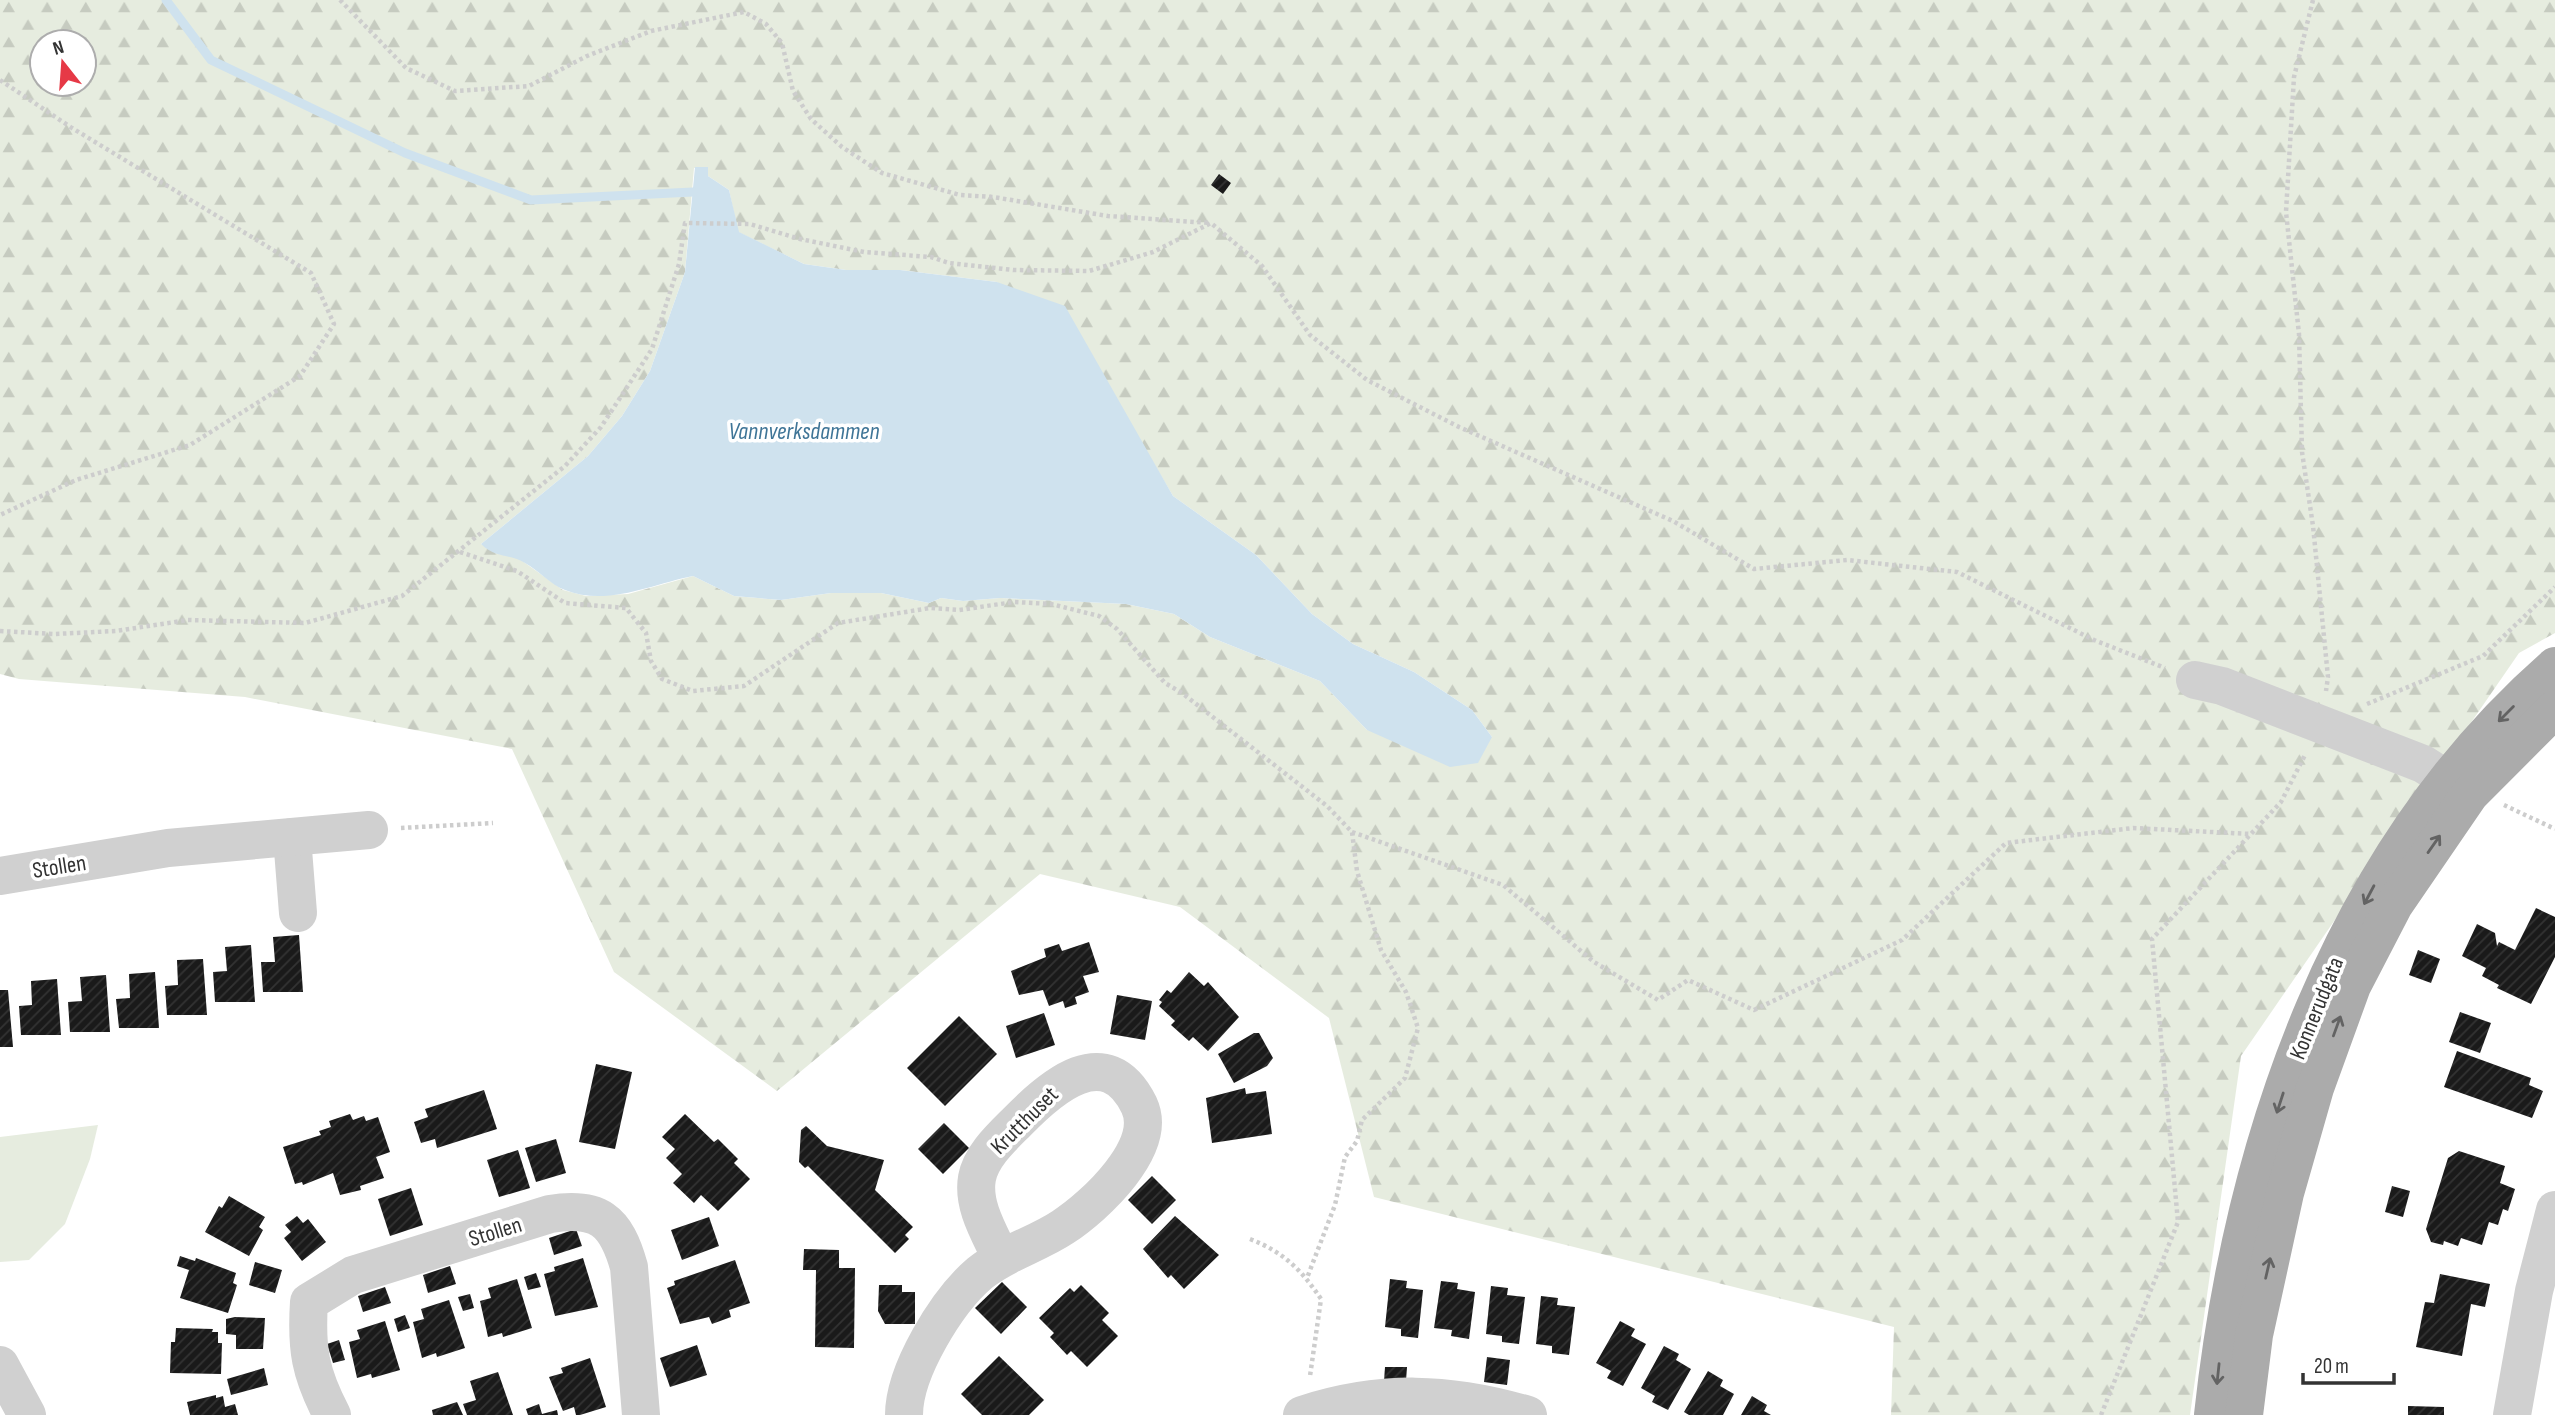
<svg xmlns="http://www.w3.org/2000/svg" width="2555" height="1415" font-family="'Sofia Sans Condensed',sans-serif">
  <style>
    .forest { fill: url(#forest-firs); fill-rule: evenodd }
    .pitch { fill: #e6ecdf }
    .water { fill: #cfe2ee }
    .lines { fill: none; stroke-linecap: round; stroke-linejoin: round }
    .stream { stroke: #cfe2ee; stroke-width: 9 }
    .building { fill: url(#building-hatch) }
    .path { stroke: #cdcdcd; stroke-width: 4.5; stroke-dasharray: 3.5 3.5; stroke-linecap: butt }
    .minor { stroke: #d0d0d0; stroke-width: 38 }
    .major { stroke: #ababab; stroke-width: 38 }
    .oneway { stroke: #636363 }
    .labels { text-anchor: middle; stroke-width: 7; stroke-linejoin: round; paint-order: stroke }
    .street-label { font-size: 23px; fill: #333; stroke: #fff }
    .water-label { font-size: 24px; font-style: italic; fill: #3f7597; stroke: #fff }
  </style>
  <defs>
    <pattern id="forest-firs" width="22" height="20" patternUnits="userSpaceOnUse" patternTransform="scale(1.75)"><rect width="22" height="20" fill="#e6ecdf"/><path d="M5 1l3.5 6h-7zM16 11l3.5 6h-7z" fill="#c6cbc0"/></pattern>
    <pattern id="building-hatch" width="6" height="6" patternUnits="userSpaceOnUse" patternTransform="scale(1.75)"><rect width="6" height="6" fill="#1a1a1a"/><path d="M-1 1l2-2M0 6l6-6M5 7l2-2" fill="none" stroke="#333"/></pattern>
  </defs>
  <rect width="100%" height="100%" fill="#fff"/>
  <path class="forest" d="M0,0H2555V633L2519,653L2241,1056L2190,1415H1891L1894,1327L1374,1197L1329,1018L1180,907L1040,874L777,1091L614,972L512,749L245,697L19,679L0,674ZM42,42H84V84H42ZM707,167L708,176L729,190L738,232L804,264L846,270H900L997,282L1124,413L1173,496L1256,555L1312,614L1353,644L1414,672L1472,710L1492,737L1367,730L1320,681L1210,637L1174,614L1126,604L1000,598L963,601L941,598L929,603L881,593H831L781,600L734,596L693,576L628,594L586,596L563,590L521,560L481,544L588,456L622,416L650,371L685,272L694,168Z"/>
  <path class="pitch" d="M98,1125L90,1159L65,1224L29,1260L0,1262V1137Z"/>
  <path class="water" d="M695,167H708V176L729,190L739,232L804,264L846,270H900L997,282L1065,306L1173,496L1256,555L1312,614L1353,644L1414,672L1472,710L1492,737L1478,763L1450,767L1367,730L1320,681L1210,637L1174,614L1126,604L1000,598L963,601L941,598L929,603L881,593H831L781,600L734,596L693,576C652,584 607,607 565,590C551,585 538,570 525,563C508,553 497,559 481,544L588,456L622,416L650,371L685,272Z"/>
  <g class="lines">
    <path class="stream" d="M166,0L211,60L405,153L531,200L693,192"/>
  </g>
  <g class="building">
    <path d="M1219,174L1231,183L1223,194L1211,185Z"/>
    <path d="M2536,908L2555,917V957L2531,1004L2497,988L2499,985L2482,976L2486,968L2462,956L2477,924L2495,933L2497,946L2499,942L2515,950Z"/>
    <path d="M299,935L303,992H263L261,962H275L273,937Z"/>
    <path d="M1089,942L1099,972L1083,976L1089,992L1075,997L1077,1004L1065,1008L1063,1001L1049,1006L1043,990L1019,995L1011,971L1046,957L1044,949L1059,944L1062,951Z"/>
    <path d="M251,945L255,1002H215L213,972L227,971L225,947Z"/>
    <path d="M2418,950L2440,959L2431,983L2409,975Z"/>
    <path d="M203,959L207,1015H167L165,986L178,985L177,960Z"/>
    <path d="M155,972L159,1028H119L116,999L130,998L129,974Z"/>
    <path d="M1189,972L1204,986L1208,982L1239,1017L1208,1051L1193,1037L1189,1041L1171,1025L1175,1021L1159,1006L1162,1002L1159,1000L1167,990L1171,993Z"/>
    <path d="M106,975L110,1032H70L68,1002L82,1001L80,977Z"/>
    <path d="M57,979L61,1035H21L19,1006L32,1005L31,981Z"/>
    <path d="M0,990H8L13,1047H0Z"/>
    <path d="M1117,995L1152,1001L1145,1040L1110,1034Z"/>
    <path d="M2460,1012L2491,1023L2480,1053L2449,1042Z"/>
    <path d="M1044,1013L1055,1045L1016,1058L1006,1026Z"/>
    <path d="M959,1016L997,1054L945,1106L907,1068Z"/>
    <path d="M1254,1033H1259L1273,1058L1267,1066L1234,1083L1218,1054Z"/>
    <path d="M2457,1051L2531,1078L2529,1085L2543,1091L2532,1118L2444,1087Z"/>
    <path d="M596,1064L632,1072L615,1149L579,1142Z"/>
    <path d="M1245,1088L1246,1094L1266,1091L1272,1134L1212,1143L1206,1098Z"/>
    <path d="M484,1090L497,1129L437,1148L435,1139L421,1143L414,1122L428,1117L425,1109Z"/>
    <path d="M350,1114L353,1120L364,1116L366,1121L378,1117L390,1152L376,1157L384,1178L360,1186L361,1190L340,1195L333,1173L303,1185L302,1182L295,1184L283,1147L321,1135L319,1131L331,1127L329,1121Z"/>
    <path d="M685,1114L714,1142L718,1139L738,1159L734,1163L750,1179L718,1211L701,1195L694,1203L673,1183L682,1174L666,1158L675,1149L662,1137Z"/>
    <path d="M944,1123L969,1148L943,1174L918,1149Z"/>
    <path d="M806,1126L827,1146L884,1160L875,1190L913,1227L905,1235L909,1239L895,1253L808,1166L805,1168L799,1162L801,1130Z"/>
    <path d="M556,1139L566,1173L536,1182L525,1148Z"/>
    <path d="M518,1150L530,1188L499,1197L487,1160Z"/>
    <path d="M2459,1151L2505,1166L2500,1183L2515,1189L2508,1211L2503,1209L2498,1225L2489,1222L2482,1245L2461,1238L2458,1246L2444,1241L2443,1245L2431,1242L2426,1229L2448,1158Z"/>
    <path d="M1152,1176L1176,1200L1152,1224L1128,1200Z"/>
    <path d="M2392,1186L2410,1191L2403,1217L2385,1212Z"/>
    <path d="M411,1188L423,1225L390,1236L378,1199Z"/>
    <path d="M229,1196L265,1217L259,1227L263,1230L249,1256L205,1232L219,1206L222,1208Z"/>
    <path d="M297,1216L303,1223L308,1219L326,1242L302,1261L284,1238L291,1232L285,1225Z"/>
    <path d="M1175,1216L1219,1255L1184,1289L1171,1275L1168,1278L1143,1249Z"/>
    <path d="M709,1217L719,1246L682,1260L671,1230Z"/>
    <path d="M576,1229L582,1246L554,1255L549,1238Z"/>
    <path d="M804,1249L839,1250V1268H855L854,1348L815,1347L816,1270H803Z"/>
    <path d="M180,1256L195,1261L196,1258L236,1273L233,1283L237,1285L228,1313L180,1298L189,1270L177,1266Z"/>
    <path d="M583,1258L598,1307L555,1316L544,1274L555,1271L554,1267Z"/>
    <path d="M735,1260L750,1303L729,1310L731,1317L712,1324L709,1317L680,1324L667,1288L675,1285L674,1281Z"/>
    <path d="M255,1262L282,1270L275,1293L249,1285Z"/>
    <path d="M450,1266L456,1284L428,1293L423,1275Z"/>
    <path d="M536,1273L541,1287L528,1290L524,1277Z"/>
    <path d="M2440,1274L2490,1284L2485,1307L2471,1304L2462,1356L2416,1347L2425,1302L2434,1303Z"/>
    <path d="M517,1279L532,1328L503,1337L502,1333L488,1337L480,1301L491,1298L488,1288Z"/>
    <path d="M1390,1279L1407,1281L1406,1288L1423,1290L1418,1338L1401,1336V1329L1385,1327Z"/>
    <path d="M1441,1281L1458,1283L1457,1289L1475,1292L1469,1339L1451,1336L1452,1330L1434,1328Z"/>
    <path d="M1002,1282L1027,1307L1001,1334L975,1308Z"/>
    <path d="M879,1285H902V1292H915V1324H885L878,1311Z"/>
    <path d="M1081,1285L1109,1313L1102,1320L1118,1336L1087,1367L1071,1351L1067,1355L1050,1337L1054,1333L1039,1318L1070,1288L1074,1292Z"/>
    <path d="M1491,1286L1508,1288L1507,1295L1525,1297L1519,1344L1502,1342V1336L1486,1334Z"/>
    <path d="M385,1287L391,1303L363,1312L358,1296Z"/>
    <path d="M470,1294L474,1308L463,1311L458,1297Z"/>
    <path d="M1541,1296L1558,1298L1557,1305L1575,1307L1569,1355L1552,1353V1346L1536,1344Z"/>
    <path d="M449,1300L465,1348L437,1357L436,1353L422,1358L413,1322L424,1319L421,1309Z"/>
    <path d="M405,1315L410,1328L398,1332L394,1319Z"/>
    <path d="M235,1317L265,1318L263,1349H236V1335L226,1334V1319Z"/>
    <path d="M385,1321L400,1370L372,1378L371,1374L357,1378L349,1342L360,1339L357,1330Z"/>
    <path d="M1620,1321L1635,1329L1631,1336L1646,1344L1623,1386L1607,1378L1611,1371L1596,1363Z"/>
    <path d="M176,1328L213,1329L212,1332H218V1343H222L221,1374L170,1373L171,1342H175Z"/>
    <path d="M339,1340L345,1360L333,1363L327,1344Z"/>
    <path d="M697,1345L707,1375L670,1387L660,1358Z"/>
    <path d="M1664,1346L1679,1354L1676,1360L1691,1369L1668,1410L1652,1402L1655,1396L1641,1388Z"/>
    <path d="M999,1356L1044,1400L1029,1415H982L961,1394Z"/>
    <path d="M1487,1357L1510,1360L1507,1385L1484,1382Z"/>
    <path d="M590,1358L606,1407L580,1415H576L574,1407L563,1411L549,1377L563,1373L561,1368Z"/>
    <path d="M1385,1367H1407L1406,1381H1384Z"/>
    <path d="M264,1368L268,1385L231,1395L227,1379Z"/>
    <path d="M1708,1371L1723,1380L1720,1386L1734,1394L1723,1415H1689L1684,1412Z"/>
    <path d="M498,1372L513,1415H467L463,1404L476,1400L470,1381Z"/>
    <path d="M216,1395V1398L223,1396L225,1407L235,1404L238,1415H190L187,1402Z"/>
    <path d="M1752,1396L1767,1405L1764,1411L1771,1415H1741Z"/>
    <path d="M457,1402L463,1415H433L432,1410Z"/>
    <path d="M539,1404L542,1414L557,1410L558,1415H528L526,1409Z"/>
    <path d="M2408,1406L2444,1407V1415H2408Z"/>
  </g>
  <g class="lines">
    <g class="path">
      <path d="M340,0L406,68L455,91L529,86L587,56L651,31L744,12L766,24L782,43L793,91L811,119L842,147L882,173L960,195L993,197L1108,216L1210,223"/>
      <path d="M2313,0L2294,77L2286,212L2299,334L2302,452L2313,526L2328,677L2326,691"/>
      <path d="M0,80L72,128L311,273L334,324L300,376L190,445L76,480L0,515"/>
      <path d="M460,552L517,571L565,603L626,608L646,633L651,661L662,679L693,691L744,686L838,623L930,608L959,610L1014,602L1051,604L1099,616L1117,629L1165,683L1182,693L1327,806L1352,832L1357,871L1381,950L1406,992L1418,1028L1405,1078L1362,1120L1357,1141L1345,1157L1335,1205L1307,1278"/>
      <path d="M0,631L54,634L116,631L188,620L305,623L402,596L565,466L601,427L652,349L679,264L685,223L750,224L800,239L864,252L931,257L949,263L1013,270L1089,271L1153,252L1211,223L1262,266L1310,335L1367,380L1459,427L1673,521L1754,569L1847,560L1957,572L2094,640L2165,668"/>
      <path d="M2367,704L2483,656L2555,587"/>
      <path d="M2504,805L2555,829"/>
      <path d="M401,828L493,823"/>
      <path d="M1352,832L1503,885L1594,962L1658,1000L1688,980L1754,1010L1902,940L2006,843L2133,828L2251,834"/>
      <path d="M1250,1239C1283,1252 1301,1269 1321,1299L1310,1376"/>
      <path d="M2101,1415L2178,1222L2152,939L2281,802L2305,755"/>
    </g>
    <g class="minor">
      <path d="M2195,680L2222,686L2423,764L2470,794"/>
      <path d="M292,837L298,913"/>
      <path d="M0,876L168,848L369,830"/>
      <path d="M0,1365L27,1415"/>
      <path d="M332,1415C310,1373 306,1349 309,1302L353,1275L550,1214C598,1206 616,1220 629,1267L641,1415"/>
      <path d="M904,1415C904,1371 947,1301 980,1273C1006,1252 1036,1245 1063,1227C1095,1206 1159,1147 1139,1105C1106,1038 1050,1088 1017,1122C1002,1137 981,1156 977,1178C972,1206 990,1234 1001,1258"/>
      <path d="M1302,1415C1381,1389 1450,1392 1528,1415"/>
      <path d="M2512,1415L2534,1291L2555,1210"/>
    </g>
    <g class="major">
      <path d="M2213,1415C2243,1139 2340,854 2555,666"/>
      <path d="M2244,1415L2254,1335L2285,1193L2315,1088L2352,986L2394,905L2470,794L2555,709"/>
    </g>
  </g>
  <defs><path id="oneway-shaft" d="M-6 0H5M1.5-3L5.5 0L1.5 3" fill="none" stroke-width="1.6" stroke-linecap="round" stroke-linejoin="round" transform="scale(1.75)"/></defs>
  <g class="oneway">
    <use href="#oneway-shaft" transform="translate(2506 714) rotate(135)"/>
    <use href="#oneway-shaft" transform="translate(2434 844) rotate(-55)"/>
    <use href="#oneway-shaft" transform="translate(2369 895) rotate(118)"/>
    <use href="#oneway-shaft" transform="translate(2337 1026) rotate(-70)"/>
    <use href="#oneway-shaft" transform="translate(2280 1103) rotate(108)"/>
    <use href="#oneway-shaft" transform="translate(2268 1268) rotate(-77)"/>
    <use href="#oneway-shaft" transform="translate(2218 1374) rotate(96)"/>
  </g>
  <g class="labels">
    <g class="street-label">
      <text transform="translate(59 866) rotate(-9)" y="8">Stollen</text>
      <text transform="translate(2316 1008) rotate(-68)" y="8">Konnerudgata</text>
      <text transform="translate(1024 1120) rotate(-45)" y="8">Krutthuset</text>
      <text transform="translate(495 1231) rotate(-17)" y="8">Stollen</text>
    </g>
    <g class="water-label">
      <text x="804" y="439">Vannverksdammen</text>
    </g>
  </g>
  <g transform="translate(63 63) rotate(343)"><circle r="33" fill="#ffffff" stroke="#adadad" stroke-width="2"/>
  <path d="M0-5L12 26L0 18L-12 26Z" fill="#e63946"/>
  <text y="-10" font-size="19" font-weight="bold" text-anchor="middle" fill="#333333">N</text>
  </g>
  <path d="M2303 1373v10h91v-10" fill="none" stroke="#333333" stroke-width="3.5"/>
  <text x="2314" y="1373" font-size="21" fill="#333333" stroke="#ffffff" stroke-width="5" paint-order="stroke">20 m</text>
</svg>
